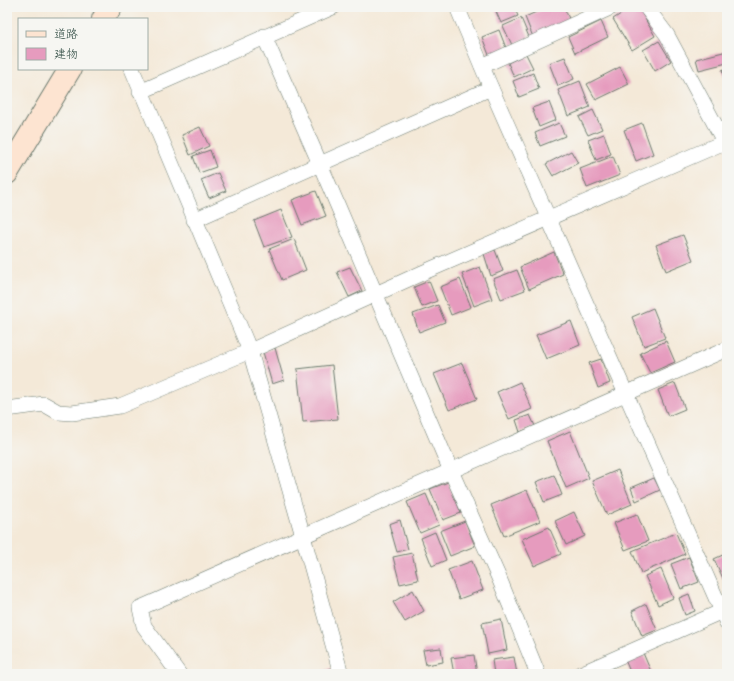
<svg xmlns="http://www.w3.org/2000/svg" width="734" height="681" font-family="'Shantell Sans','Klee One',sans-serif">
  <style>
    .building { fill: #e69bbe }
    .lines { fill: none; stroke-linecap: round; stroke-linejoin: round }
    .street-casing { stroke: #6a796d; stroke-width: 16 }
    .secondary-casing { stroke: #6a796d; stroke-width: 24 }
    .street { stroke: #fff; stroke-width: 15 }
    .secondary { stroke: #fde4d1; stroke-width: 22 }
  </style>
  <rect width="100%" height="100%" fill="#f6f6f2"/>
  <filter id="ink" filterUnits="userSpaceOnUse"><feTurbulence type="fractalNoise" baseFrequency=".025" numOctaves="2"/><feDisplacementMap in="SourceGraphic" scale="8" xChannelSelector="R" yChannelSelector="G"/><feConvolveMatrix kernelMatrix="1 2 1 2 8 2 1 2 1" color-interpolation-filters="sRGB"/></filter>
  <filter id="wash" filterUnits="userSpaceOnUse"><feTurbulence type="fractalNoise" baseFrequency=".012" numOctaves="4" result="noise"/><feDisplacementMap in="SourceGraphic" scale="16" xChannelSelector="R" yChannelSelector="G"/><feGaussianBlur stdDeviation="0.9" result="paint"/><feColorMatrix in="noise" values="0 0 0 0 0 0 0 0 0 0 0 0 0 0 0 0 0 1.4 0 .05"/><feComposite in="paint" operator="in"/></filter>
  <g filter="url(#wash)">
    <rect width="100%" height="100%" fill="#f4e9d8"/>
    <g id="blocks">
      <g class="building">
        <path d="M494,7H514L518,16L501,23Z"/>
        <path d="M542,7H564L570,21L533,37L525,17L543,9Z"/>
        <path d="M632,7H638L655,36L632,50L613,19Z"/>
        <path d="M521,18L529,37L512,45L503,26Z"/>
        <path d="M601,21L608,37L575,53L568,37Z"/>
        <path d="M499,30L506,48L489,55L482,37Z"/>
        <path d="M659,41L671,61L655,71L643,50Z"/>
        <path d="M727,51V63L699,70L696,59Z"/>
        <path d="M526,54L533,68L514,77L508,63Z"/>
        <path d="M565,57L574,79L558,86L549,63Z"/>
        <path d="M620,67L629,84L596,100L587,84Z"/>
        <path d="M727,68V81L722,70Z"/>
        <path d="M533,73L539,89L519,97L513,81Z"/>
        <path d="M580,81L590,107L568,116L558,90Z"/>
        <path d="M549,102L556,120L539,127L532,108Z"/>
        <path d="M593,110L602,129L588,135L579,117Z"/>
        <path d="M559,123L565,136L540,146L535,133Z"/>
        <path d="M642,123L653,154L636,161L624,130Z"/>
        <path d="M200,127L209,146L190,155L182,135Z"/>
        <path d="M604,134L611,154L596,160L588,140Z"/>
        <path d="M210,150L216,167L199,173L193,156Z"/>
        <path d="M571,151L578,163L553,176L546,164Z"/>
        <path d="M613,156L620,175L587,188L580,169Z"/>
        <path d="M218,173L226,191L209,198L201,180Z"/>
        <path d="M316,191L326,216L302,225L292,200Z"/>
        <path d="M281,210L292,237L264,247L254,221Z"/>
        <path d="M683,235L693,260L666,271L656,245Z"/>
        <path d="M294,239L306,270L282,280L269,249Z"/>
        <path d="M495,250L503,271L491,276L484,254Z"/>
        <path d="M554,252L563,274L529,289L520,267Z"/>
        <path d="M350,267L362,291L349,297L337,272Z"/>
        <path d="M480,267L492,299L474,306L462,274Z"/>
        <path d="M517,270L525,290L501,299L493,279Z"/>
        <path d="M460,279L471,307L451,315L440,287Z"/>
        <path d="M429,281L437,301L422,307L414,287Z"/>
        <path d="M438,305L445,322L419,332L413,314Z"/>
        <path d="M653,308L665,338L644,346L632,317Z"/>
        <path d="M571,321L580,345L546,359L536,335Z"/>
        <path d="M666,341L675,362L650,373L640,353Z"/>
        <path d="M275,348L284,380L272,384L263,352Z"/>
        <path d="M601,359L610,383L598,388L589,363Z"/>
        <path d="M462,363L477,399L449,410L434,374Z"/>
        <path d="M332,365L338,419L303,422L297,369Z"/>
        <path d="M520,382L532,409L509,419L497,392Z"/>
        <path d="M675,383L685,409L668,416L658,390Z"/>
        <path d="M530,415L535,426L520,432L516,420Z"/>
        <path d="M570,431L589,478L566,488L547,441Z"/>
        <path d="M618,470L632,504L607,515L592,481Z"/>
        <path d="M554,475L562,495L544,502L536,482Z"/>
        <path d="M654,478L660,490L636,501L631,488Z"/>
        <path d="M448,482L461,513L443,520L430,489Z"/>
        <path d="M527,490L540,521L504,536L491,505Z"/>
        <path d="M426,494L439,525L420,533L407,502Z"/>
        <path d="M574,512L585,536L566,545L555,521Z"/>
        <path d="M637,514L648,541L625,550L614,523Z"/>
        <path d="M400,520L408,549L397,552L389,524Z"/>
        <path d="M465,521L475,546L450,556L440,531Z"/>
        <path d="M549,527L561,554L534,566L522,539Z"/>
        <path d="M435,532L446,560L432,566L421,538Z"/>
        <path d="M676,533L685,554L641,573L632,551Z"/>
        <path d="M412,553L418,580L400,584L393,557Z"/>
        <path d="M727,553V587L714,559Z"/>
        <path d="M689,557L699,582L681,589L671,564Z"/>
        <path d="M472,561L483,590L459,599L448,570Z"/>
        <path d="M661,569L673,598L658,605L645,576Z"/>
        <path d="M413,590L424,611L405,622L393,602Z"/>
        <path d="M689,594L695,611L685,615L679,598Z"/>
        <path d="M646,604L657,630L642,636L632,611Z"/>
        <path d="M501,619L507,650L488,654L482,623Z"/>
        <path d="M441,648L443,662L426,665L423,650Z"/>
        <path d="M643,653L652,674H631L625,660Z"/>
        <path d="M474,655L477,674H454L451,658Z"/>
        <path d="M514,657L517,674H494L492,660Z"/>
        <path d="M331,668L333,674H317Z"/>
      </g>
    </g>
  </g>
  <g filter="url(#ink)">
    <use href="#blocks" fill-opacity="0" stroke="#6a796d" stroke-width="1"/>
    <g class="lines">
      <defs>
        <g id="street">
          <path d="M457,7L491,88L727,623"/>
          <path d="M646,7L667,35L727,147"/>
          <path d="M264,36L320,164L451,471L499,578L538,674"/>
          <path d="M482,66L612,7"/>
          <path d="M132,69L250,351L303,536L341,674"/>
          <path d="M140,92L333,7"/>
          <path d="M194,220L491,88"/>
          <path d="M7,409L44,404L58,412L72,413L120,406L250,351L422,273L727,141"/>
          <path d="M179,674L144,626L140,608L727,349"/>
          <path d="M580,674L727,609"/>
        </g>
        <g id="secondary">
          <path d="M103,19L111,7"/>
          <path d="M7,173L70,69"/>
        </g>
      </defs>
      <use href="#street" class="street-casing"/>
      <use href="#secondary" class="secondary-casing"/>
      <use href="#street" class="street"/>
      <use href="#secondary" class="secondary"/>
    </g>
  </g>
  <rect width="734" height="681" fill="none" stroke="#f6f6f2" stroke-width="24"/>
  <rect x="18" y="18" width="130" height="52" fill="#f6f6f2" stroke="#a0aca6"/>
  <rect x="26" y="31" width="20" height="6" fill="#fde4d1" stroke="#a0aca6"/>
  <text x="54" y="38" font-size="12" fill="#1f3d34">道路</text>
  <rect x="26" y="48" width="20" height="12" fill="#e69bbe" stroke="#a0aca6"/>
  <text x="54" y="58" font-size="12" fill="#1f3d34">建物</text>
</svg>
